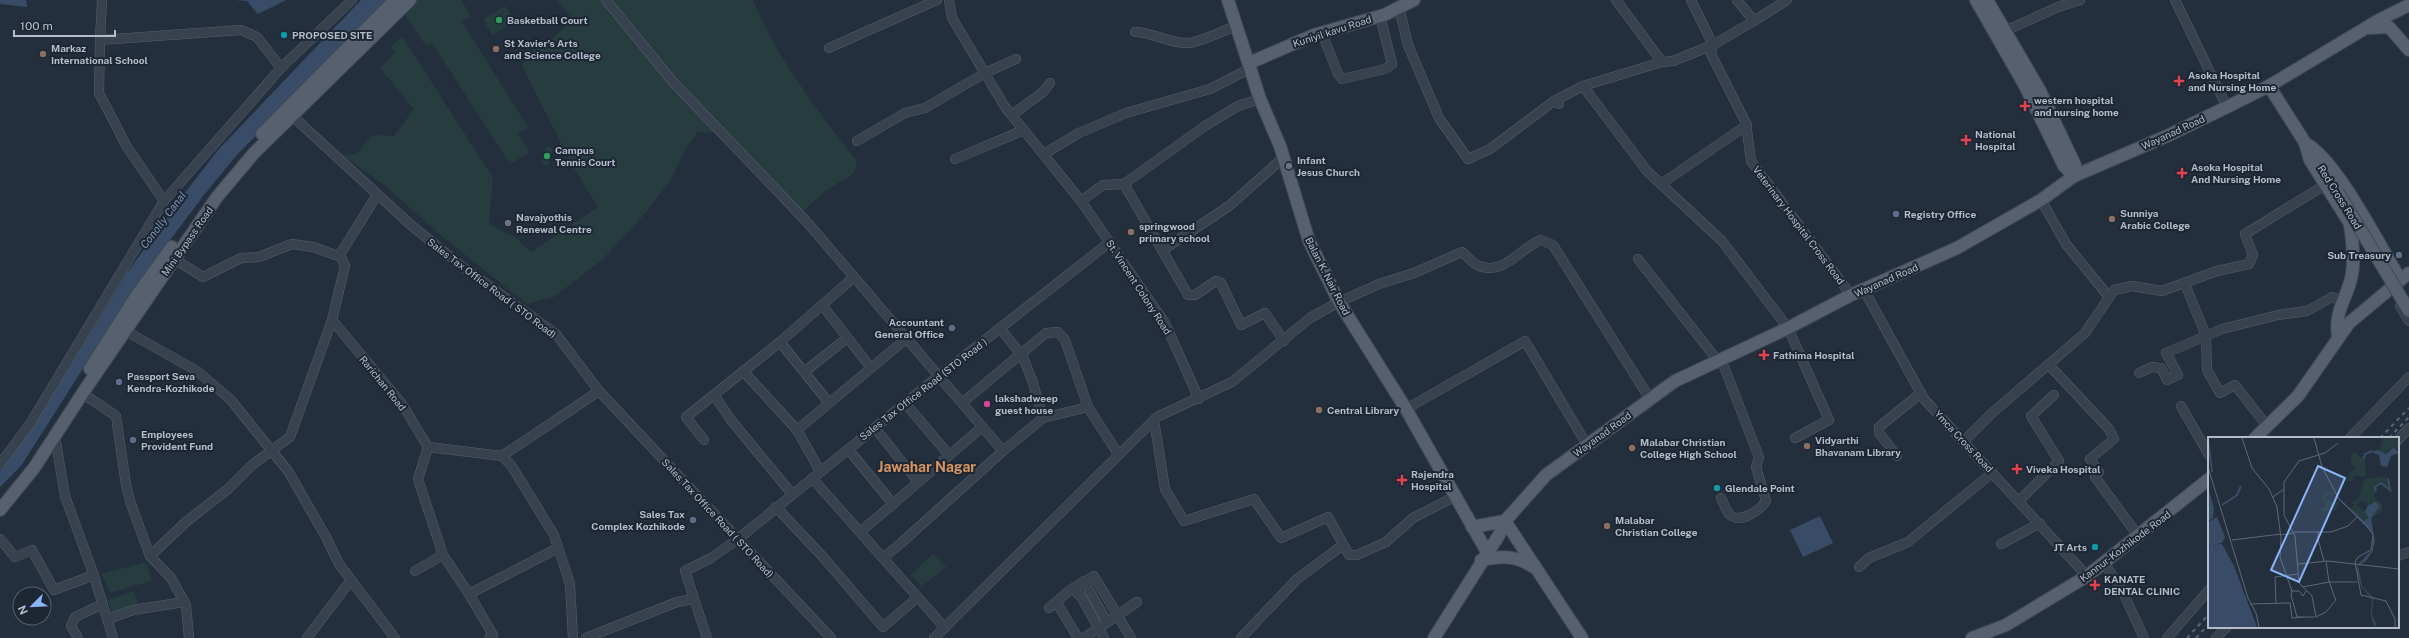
<svg xmlns="http://www.w3.org/2000/svg" width="2409" height="638" font-family="'Public Sans',sans-serif">
  <style>
    .green { fill: #263c3f }
    .water { fill: #394c67 }
    .lines { fill: none; stroke-linecap: round; stroke-linejoin: round }
    .minor-casing { stroke: #565f6c; stroke-width: 10 }
    .major-casing { stroke: #414a57; stroke-width: 14 }
    .minor { stroke: #38414e; stroke-width: 9 }
    .major { stroke: #56606e; stroke-width: 12 }
    .rail { stroke: #5a6575; stroke-width: 2; stroke-dasharray: 4 4; stroke-linecap: butt }
    .major-bridge-casing { stroke: #414a57; stroke-width: 14; stroke-linecap: butt }
    .major-bridge { stroke: #56606e; stroke-width: 12 }
    .leisure-dot { fill: #2e9e5b; stroke: #1d2633; stroke-width: 1.5 }
    .culture-dot { fill: #0f9aa8; stroke: #1d2633; stroke-width: 1.5 }
    .education-dot { fill: #8d6e63; stroke: #1d2633; stroke-width: 1.5 }
    .health-dot { fill: #e0444e; stroke: #1d2633; stroke-width: 1.5 }
    .worship-dot { fill: #6b7280; stroke: #1d2633; stroke-width: 1.5 }
    .service-dot { fill: #5c6f8a; stroke: #1d2633; stroke-width: 1.5 }
    .hotel-dot { fill: #d1479c; stroke: #1d2633; stroke-width: 1.5 }
    .labels { text-anchor: middle; stroke-width: 4; stroke-linejoin: round; paint-order: stroke }
    .poi-label { font-size: 10px; font-weight: bold; fill: #b4bcc9; stroke: #1d2633; text-anchor: start }
    .street-label { font-size: 10px; fill: #b4bcc9; stroke: #1d2633 }
    .water-label { font-size: 11px; font-style: italic; fill: #7c92b1; stroke: #1d2633 }
    .district-label { font-size: 14px; font-weight: bold; fill: #d59563; stroke: #1d2633 }
    .inset-river { fill: none; stroke: #394c67; stroke-width: 2 }
    .inset-road { fill: none; stroke: #5e6776; stroke-width: 1 }
    .view { fill: #8ab4f8; fill-opacity: 0.15; stroke: #8ab4f8; stroke-width: 2 }
    .inset-edge { fill: none; stroke: #b4bcc9; stroke-width: 2 }
  </style>
  <rect width="100%" height="100%" fill="#242f3e"/>
  <g class="green">
    <path d="M415,0H461L471,16L462,22L528,127L518,134L530,152L510,164L432,43L426,46L403,12Z"/>
    <path d="M557,0H753C777,59 818,111 857,161L854,173L824,192L800,214L720,133L698,132L684,151L671,180L640,219L603,259L554,297L527,304L444,238L383,184L342,155L356,154L373,135L394,136L414,109L380,68L395,52L391,47L402,36L493,178L489,224L516,238L531,252L598,207L572,165L522,66L528,53L553,39L572,18Z"/>
    <path d="M505,6L514,22L492,35L483,19Z"/>
    <path d="M546,146L553,149L548,166L541,162Z"/>
    <path d="M933,554L946,567L922,586L910,575Z"/>
    <path d="M146,562L152,581L110,593L102,574Z"/>
    <path d="M134,591L139,607L113,615L108,600Z"/>
  </g>
  <g class="water">
    <path d="M0,0H26L27,7L0,4Z"/>
    <path d="M234,0H286L258,14L247,1Z"/>
    <path d="M361,0H389L236,156L204,195L136,285L21,466L0,487V471L38,419L127,273L181,198L218,150Z"/>
    <path d="M1820,516L1833,543L1803,557L1790,530Z"/>
  </g>
  <g class="lines">
    <defs>
      <g id="minor">
        <path d="M606,0L673,82L806,221L1003,451L1043,418L1033,383L1023,357L1000,328"/>
        <path d="M949,0L952,18L1005,107L1081,201L1165,323L1199,399"/>
        <path d="M1616,0L1662,62L1673,61L1713,45L1691,0"/>
        <path d="M1737,0L1754,21L1713,45L1711,54L1746,123L1751,161L1851,295"/>
        <path d="M2175,0L2227,107"/>
        <path d="M1399,7L1408,45L1439,118L1468,159L1490,149L1554,101L1559,104"/>
        <path d="M1754,21L1787,0"/>
        <path d="M2005,31L2058,7L2080,0"/>
        <path d="M1135,32C1153,32 1170,44 1189,43C1200,42 1225,30 1236,26"/>
        <path d="M1322,33L1338,74L1342,79L1385,69L1392,64L1380,16"/>
        <path d="M100,40L102,0"/>
        <path d="M829,48L937,0"/>
        <path d="M1583,86L1662,62"/>
        <path d="M1554,101L1583,86L1647,171L1722,241L1788,328L1829,420L1795,438"/>
        <path d="M288,112L412,226L459,264L556,334L599,391L831,638"/>
        <path d="M1012,115L1043,92L1050,83"/>
        <path d="M857,141L905,113L925,108L985,73L1016,59"/>
        <path d="M1044,154L1079,133L1126,113L1210,89L1251,68"/>
        <path d="M955,159L1024,130"/>
        <path d="M1124,184L1188,295H1195L1216,281L1221,283L1241,325L1265,313L1284,341"/>
        <path d="M1661,184L1747,125"/>
        <path d="M2041,200L2066,244L2109,297"/>
        <path d="M164,201L127,147L99,93L100,40L241,30L257,37L281,68"/>
        <path d="M1081,201L1103,185L1124,184L1205,126L1238,106L1260,99"/>
        <path d="M1163,250L1229,206L1283,158"/>
        <path d="M339,256L377,195"/>
        <path d="M174,259L203,277L241,258L259,257L292,244L313,247L341,257L345,266L332,320L402,404L428,447L502,456L511,465L554,535L570,584L573,638"/>
        <path d="M1638,259L1718,361"/>
        <path d="M2185,284L2206,336L2207,370L2220,393L2235,385L2267,426"/>
        <path d="M1864,290L1924,399L2087,576"/>
        <path d="M822,305L871,368"/>
        <path d="M2400,306L2409,321"/>
        <path d="M126,331L197,371L231,400L288,471L326,537L339,564L395,638"/>
        <path d="M780,342L829,403"/>
        <path d="M1721,359L1759,457L1756,467L1766,501C1760,510 1741,524 1730,515C1726,512 1724,503 1721,498"/>
        <path d="M2049,365L2109,429L2114,439L2090,459L2099,472L2095,477L2139,537"/>
        <path d="M743,371L797,430L820,471"/>
        <path d="M804,372L847,338"/>
        <path d="M2139,373L2152,367L2161,368L2167,380L2178,375L2166,353L2222,329L2278,315L2307,311L2332,297L2342,301"/>
        <path d="M82,393L116,416L126,485L131,504L150,556L171,578L186,605L189,638"/>
        <path d="M714,395L731,420L792,494"/>
        <path d="M905,403L949,455"/>
        <path d="M962,403L1046,333L1058,332L1065,340L1088,407"/>
        <path d="M2181,406L2209,455"/>
        <path d="M1406,409L1525,341L1587,445"/>
        <path d="M1043,418L1088,407L1118,454"/>
        <path d="M1154,420L1165,489L1184,521L1254,499L1281,538L1328,517L1349,555H1357L1386,542L1413,518L1454,497"/>
        <path d="M875,428L918,482"/>
        <path d="M797,430L907,338"/>
        <path d="M55,436L65,496L92,570L113,638"/>
        <path d="M2350,438L2409,377"/>
        <path d="M704,440L686,417L780,342L854,277"/>
        <path d="M2398,440L2409,428"/>
        <path d="M1964,441L1991,414L2085,333L2114,290L2132,286L2162,291L2217,271L2249,264L2253,255L2245,234L2325,185"/>
        <path d="M428,447L418,479L443,555"/>
        <path d="M848,449L893,504L860,532"/>
        <path d="M502,456L599,391"/>
        <path d="M1897,456L1879,433V427L1921,393"/>
        <path d="M0,464L30,424L164,201L281,68L352,0"/>
        <path d="M812,478L945,628"/>
        <path d="M2019,501L2059,461L2031,416L2054,395"/>
        <path d="M893,504L982,427"/>
        <path d="M776,507L823,557L883,627L918,597"/>
        <path d="M0,539L15,557L32,550L54,590L94,575"/>
        <path d="M2001,544L2040,523"/>
        <path d="M150,556L186,522L228,489L252,465L290,437L332,320"/>
        <path d="M2398,556L2409,552"/>
        <path d="M883,558L900,544L1003,451"/>
        <path d="M2104,563L2121,588L2144,638"/>
        <path d="M1859,567L1869,558L1908,542L1992,473"/>
        <path d="M415,571L443,555L469,594L493,635L489,638"/>
        <path d="M1084,581L1107,622"/>
        <path d="M1073,589L1082,598L1104,638"/>
        <path d="M469,594L558,548"/>
        <path d="M1057,603L1078,638"/>
        <path d="M1049,608L1070,590L1094,576L1131,638"/>
        <path d="M108,619L133,610L184,602"/>
        <path d="M78,638L71,626L75,617L103,604"/>
        <path d="M307,638L351,580"/>
        <path d="M586,638L677,602L694,599"/>
        <path d="M707,638L685,571L711,558L738,539L925,387L1110,242"/>
        <path d="M934,638L1157,417L1232,382L1310,318L1339,302L1379,284L1414,273L1462,252C1467,256 1473,264 1479,266C1504,276 1520,248 1541,240L1553,245L1650,399"/>
        <path d="M1084,638L1137,602"/>
        <path d="M1241,638L1297,579L1343,545"/>
        <path d="M2167,638L2209,590"/>
        <path d="M2216,638L2227,627"/>
      </g>
      <g id="major">
        <path d="M1228,0L1260,99L1280,146L1309,241L1339,302L1406,409L1487,552"/>
        <path d="M1976,0L2024,84L2064,166L2074,176"/>
        <path d="M1987,0L2039,89L2075,165L2074,176"/>
        <path d="M2367,28L2389,27L2409,50"/>
        <path d="M1249,63L1314,35L1384,15L1414,0"/>
        <path d="M2269,86L2309,149"/>
        <path d="M262,134L395,0"/>
        <path d="M2305,143L2310,160L2356,233"/>
        <path d="M2305,143C2337,160 2379,245 2400,279"/>
        <path d="M2338,336C2334,309 2348,298 2352,274C2355,257 2352,240 2350,224"/>
        <path d="M90,369L137,295L172,247"/>
        <path d="M2255,438L2298,396L2349,323L2409,273"/>
        <path d="M0,510L34,468L86,388L217,197L254,153L410,0"/>
        <path d="M1505,521L1582,638"/>
        <path d="M1472,527L1505,521"/>
        <path d="M1481,560C1500,556 1517,555 1533,567"/>
        <path d="M1434,638L1499,535L1505,521L1546,475L1675,381L1788,328L1851,295L1957,248L2041,200L2074,176L2167,136L2227,107L2269,86L2379,20L2409,5"/>
        <path d="M1972,638L2006,625L2087,576L2209,479"/>
      </g>
    </defs>
    <use href="#minor" class="minor-casing"/>
    <use href="#major" class="major-casing"/>
    <use href="#minor" class="minor"/>
    <use href="#major" class="major"/>
    <g class="rail">
      <path d="M2380,438L2409,408"/>
      <path d="M2389,438L2409,417"/>
      <path d="M2187,638L2209,614"/>
      <path d="M2196,638L2209,624"/>
    </g>
    <defs>
      <path id="major-bridge" d="M2338,192L2409,311"/>
    </defs>
    <use href="#major-bridge" class="major-bridge-casing"/>
    <use href="#major-bridge" class="major-bridge"/>
  </g>
  <g class="leisure-dot">
    <circle cx="499" cy="20" r="4"/>
    <circle cx="547" cy="156" r="4"/>
  </g>
  <g class="culture-dot">
    <circle cx="284" cy="35" r="4"/>
    <circle cx="1717" cy="488" r="4"/>
    <circle cx="2095" cy="547" r="4"/>
  </g>
  <g class="education-dot">
    <circle cx="496" cy="49" r="4"/>
    <circle cx="43" cy="54" r="4"/>
    <circle cx="2112" cy="219" r="4"/>
    <circle cx="1131" cy="232" r="4"/>
    <circle cx="1319" cy="410" r="4"/>
    <circle cx="1807" cy="446" r="4"/>
    <circle cx="1632" cy="448" r="4"/>
    <circle cx="1607" cy="526" r="4"/>
  </g>
  <g class="health-dot">
    <path d="M2177 75h4v4h4v4h-4v4h-4v-4h-4v-4h4z"/>
    <path d="M2023 100h4v4h4v4h-4v4h-4v-4h-4v-4h4z"/>
    <path d="M1964 134h4v4h4v4h-4v4h-4v-4h-4v-4h4z"/>
    <path d="M2180 167h4v4h4v4h-4v4h-4v-4h-4v-4h4z"/>
    <path d="M1762 349h4v4h4v4h-4v4h-4v-4h-4v-4h4z"/>
    <path d="M2015 463h4v4h4v4h-4v4h-4v-4h-4v-4h4z"/>
    <path d="M1400 474h4v4h4v4h-4v4h-4v-4h-4v-4h4z"/>
    <path d="M2093 579h4v4h4v4h-4v4h-4v-4h-4v-4h4z"/>
  </g>
  <g class="worship-dot">
    <circle cx="1289" cy="166" r="4"/>
    <circle cx="508" cy="223" r="4"/>
  </g>
  <g class="service-dot">
    <circle cx="1896" cy="214" r="4"/>
    <circle cx="2399" cy="255" r="4"/>
    <circle cx="952" cy="328" r="4"/>
    <circle cx="119" cy="382" r="4"/>
    <circle cx="133" cy="440" r="4"/>
    <circle cx="693" cy="520" r="4"/>
  </g>
  <circle class="hotel-dot" cx="987" cy="404" r="4"/>
  <g class="labels">
    <g class="poi-label">
      <text x="507" y="24">Basketball Court</text>
      <text x="292" y="39">PROPOSED SITE</text>
      <text x="504" y="47">St Xavier's Arts<tspan x="504" dy="12">and Science College</tspan></text>
      <text x="51" y="52">Markaz<tspan x="51" dy="12">International School</tspan></text>
      <text x="2188" y="79">Asoka Hospital<tspan x="2188" dy="12">and Nursing Home</tspan></text>
      <text x="2034" y="104">western hospital<tspan x="2034" dy="12">and nursing home</tspan></text>
      <text x="1975" y="138">National<tspan x="1975" dy="12">Hospital</tspan></text>
      <text x="555" y="154">Campus<tspan x="555" dy="12">Tennis Court</tspan></text>
      <text x="1297" y="164">Infant<tspan x="1297" dy="12">Jesus Church</tspan></text>
      <text x="2191" y="171">Asoka Hospital<tspan x="2191" dy="12">And Nursing Home</tspan></text>
      <text x="2120" y="217">Sunniya<tspan x="2120" dy="12">Arabic College</tspan></text>
      <text x="1904" y="218">Registry Office</text>
      <text x="516" y="221">Navajyothis<tspan x="516" dy="12">Renewal Centre</tspan></text>
      <text x="1139" y="230">springwood<tspan x="1139" dy="12">primary school</tspan></text>
      <text x="2391" y="259" text-anchor="end">Sub Treasury</text>
      <text x="944" y="326" text-anchor="end">Accountant<tspan x="944" dy="12">General Office</tspan></text>
      <text x="1773" y="359">Fathima Hospital</text>
      <text x="127" y="380">Passport Seva<tspan x="127" dy="12">Kendra-Kozhikode</tspan></text>
      <text x="995" y="402">lakshadweep<tspan x="995" dy="12">guest house</tspan></text>
      <text x="1327" y="414">Central Library</text>
      <text x="141" y="438">Employees<tspan x="141" dy="12">Provident Fund</tspan></text>
      <text x="1815" y="444">Vidyarthi<tspan x="1815" dy="12">Bhavanam Library</tspan></text>
      <text x="1640" y="446">Malabar Christian<tspan x="1640" dy="12">College High School</tspan></text>
      <text x="2026" y="473">Viveka Hospital</text>
      <text x="1411" y="478">Rajendra<tspan x="1411" dy="12">Hospital</tspan></text>
      <text x="1725" y="492">Glendale Point</text>
      <text x="685" y="518" text-anchor="end">Sales Tax<tspan x="685" dy="12">Complex Kozhikode</tspan></text>
      <text x="1615" y="524">Malabar<tspan x="1615" dy="12">Christian College</tspan></text>
      <text x="2087" y="551" text-anchor="end">JT Arts</text>
      <text x="2104" y="583">KANATE<tspan x="2104" dy="12">DENTAL CLINIC</tspan></text>
    </g>
    <g class="street-label">
      <text transform="translate(1332 31) rotate(-18)" y="4">Kuniyil kavu Road</text>
      <text transform="translate(2173 132) rotate(-25)" y="4">Wayanad Road</text>
      <text transform="translate(2340 197) rotate(58)" y="4">Red Cross Road</text>
      <text transform="translate(1799 225) rotate(53)" y="4">Veterinary Hospital Cross Road</text>
      <text transform="translate(187 241) rotate(-55)" y="4">Mini Bypass Road</text>
      <text transform="translate(1328 276) rotate(63)" y="4">Balan K. Nair Road</text>
      <text transform="translate(1886 280) rotate(-24)" y="4">Wayanad Road</text>
      <text transform="translate(1139 287) rotate(57)" y="4">St. Vincent Colony Road</text>
      <text transform="translate(492 288) rotate(37)" y="4">Sales Tax Office Road ( STO Road)</text>
      <text transform="translate(383 383) rotate(51)" y="4">Rarichan Road</text>
      <text transform="translate(923 389) rotate(-38)" y="4">Sales Tax Office Road (STO Road )</text>
      <text transform="translate(1602 434) rotate(-36)" y="4">Wayanad Road</text>
      <text transform="translate(1964 441) rotate(47)" y="4">Ymca Cross Road</text>
      <text transform="translate(718 518) rotate(47)" y="4">Sales Tax Office Road ( STO Road)</text>
      <text transform="translate(2125 546) rotate(-37)" y="4">Kannur-Kozhikode Road</text>
    </g>
    <g class="water-label">
      <text transform="translate(163 220) rotate(-53)" y="4">Conolly Canal</text>
    </g>
    <g class="district-label">
      <text x="927" y="472">Jawahar Nagar</text>
    </g>
  </g>
  <g transform="translate(2208 437)">
    <rect width="191" height="191" fill="#242f3e"/>
    <path d="M174,1H186L191,4V15L187,9L177,16L170,14L174,7ZM145,15L150,16L151,20L157,19L158,40L145,38V44H138L142,35L147,33L142,23ZM178,40L182,49L179,50L174,46L167,49L166,60L174,67V74L164,81L165,91L146,76L143,71L147,68L143,66L150,62L156,42ZM164,59V66L157,74L148,68L153,63L158,67L163,66ZM124,53V57L128,58H118L117,63L131,65L128,73L114,75L112,72L118,69L114,58Z" fill="#263c3f" fill-rule="evenodd"/>
    <path d="M186,10L191,16L183,19L179,30L173,29L171,18L163,15L169,13L178,17ZM117,33L132,62L156,84L161,81L157,75L160,68L168,65L172,69L163,81L167,104L165,114L158,124L150,129L154,149L165,161L164,178L168,187L167,190L163,178L164,162L153,149L149,134L150,127L164,113L165,97L133,64ZM0,50L6,71L5,81L0,84ZM9,80L17,100L14,106L3,108L0,107V85ZM14,107L26,129L49,190H0V108Z" fill="#394c67"/>
    <path class="inset-river" d="M0,2L4,35M156,22L157,17L164,14M168,55L167,50L173,46L182,53L180,41M14,68L29,58L33,49"/>
    <path class="inset-road" d="M34,1L44,31L61,52L69,70L73,101L72,120L84,154H91L95,159L98,154M106,1L114,30L131,62L160,90L165,98L163,113L150,120L147,125L153,158L178,164L187,182V190M0,30L40,161L48,176L51,190M65,60L76,52M110,94V102L116,124M85,95H123L140,89L149,80M72,98L86,96M24,103L73,97M90,127L120,124L191,132M121,144L128,164M121,145H149M95,150L121,145L118,124M84,153L83,158L89,180H107M68,166L67,140L90,137M42,167L82,166L84,181L95,180M108,180L104,159L91,146L87,99L76,78V45L91,24L117,16L130,6M108,180L118,175L127,164"/>
    <path class="view" d="M110,29L137,41L91,145L63,133Z"/>
    <rect width="191" height="191" class="inset-edge"/>
  </g>
  <g transform="translate(32 606) rotate(246)"><circle r="19" fill="#1d2633" stroke="#59626f"/>
  <path d="M0-3L7 15L0 10L-7 15Z" fill="#8ab4f8"/>
  <text y="-6" font-size="11" font-weight="bold" text-anchor="middle" fill="#b4bcc9">N</text>
  </g>
  <path d="M14 30v6h101v-6" fill="none" stroke="#b4bcc9" stroke-width="2"/>
  <text x="20" y="30" font-size="12" fill="#b4bcc9" stroke="#1d2633" stroke-width="3" paint-order="stroke">100 m</text>
</svg>
